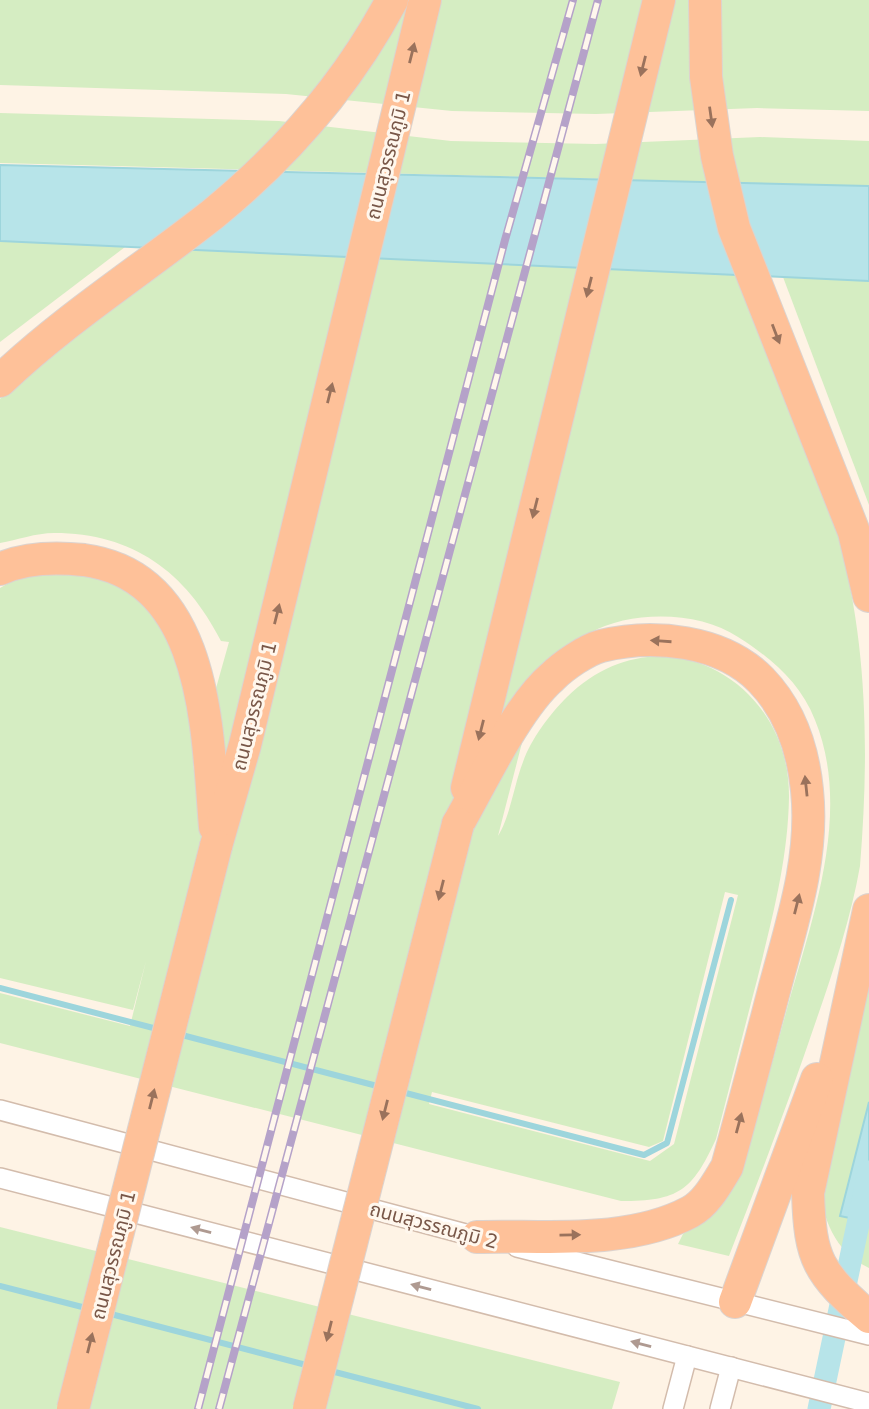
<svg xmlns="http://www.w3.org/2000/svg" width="869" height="1409" font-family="'DejaVu Sans','Noto Sans Thai',sans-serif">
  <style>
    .green { fill: #d5edc2; fill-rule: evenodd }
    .water { fill: #b7e4e9; stroke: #9dd5dc; stroke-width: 2 }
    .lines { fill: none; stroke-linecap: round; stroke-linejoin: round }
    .stream { stroke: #9dd5dc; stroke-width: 6 }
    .canal { stroke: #b7e4e9; stroke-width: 23 }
    .minor-casing { stroke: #d3bcac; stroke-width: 22 }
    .trunk-casing { stroke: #dcd3cf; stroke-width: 34 }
    .minor { stroke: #fff; stroke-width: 19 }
    .trunk { stroke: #fec199; stroke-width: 32 }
    .rail-casing { stroke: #b5a2c9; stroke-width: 8 }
    .rail { stroke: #fff7ed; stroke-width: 5; stroke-dasharray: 16; stroke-linecap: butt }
    .trunk-bridge-casing { stroke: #dcd3cf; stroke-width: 34; stroke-linecap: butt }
    .trunk-bridge { stroke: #fec199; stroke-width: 32 }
    .oneway { fill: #9a725c }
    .oneway2 { fill: #af9a91 }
    .labels { text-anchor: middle; stroke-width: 6; stroke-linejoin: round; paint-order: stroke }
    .street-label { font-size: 19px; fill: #795748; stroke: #fff7ed }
  </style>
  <rect width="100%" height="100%" fill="#fef3e5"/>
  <g class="green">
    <path d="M0,0H869V111L757,108L596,114L452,111L286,94L0,85Z"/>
    <path d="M0,113L279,121L451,141L596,144L760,137L869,141V186L0,163Z"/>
    <path d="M0,241L125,247L0,342Z"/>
    <path d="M191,250L738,275C773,361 813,447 838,536C868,643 869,756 860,866C851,917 834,969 817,1018C790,1098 760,1177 729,1256L678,1244L683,1234L719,1208L741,1173C757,1117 773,1061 788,1005C813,916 852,811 815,720C800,682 771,658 738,637C699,611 631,610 590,633C574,642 558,655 542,665L498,836C510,817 514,785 523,762C531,739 550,714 567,697C656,608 790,676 789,797C788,860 772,919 757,980C743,1033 730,1086 716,1139C692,1191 679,1201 621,1201L0,1043V993L130,1026L146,961L133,1010L0,978V588L16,579L56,572L103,578L146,602L173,635L196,745L193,770L229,642L221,641C186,572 133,533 54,533C36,533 17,540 0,543V399L24,374ZM725,892L738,895L674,1144L650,1161L429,1104L432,1092L649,1147L663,1141Z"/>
    <path d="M783,277L869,281V505Z"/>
    <path d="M869,974V1102L840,1216L869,1222V1268C833,1250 824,1220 818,1182Z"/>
    <path d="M0,1227L620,1382L612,1409H0Z"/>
  </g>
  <g class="water">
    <path d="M0,165L869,186V281L0,241Z"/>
    <path d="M869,1102V1222L840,1216Z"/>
  </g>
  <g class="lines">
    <g class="stream">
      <path d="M0,988L161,1030"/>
      <path d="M178,1034L381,1087"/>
      <path d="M398,1091L644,1155L667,1143L731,900"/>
      <path d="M0,1286L90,1309"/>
      <path d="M107,1313L310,1366"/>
      <path d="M327,1370L478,1409"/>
    </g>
    <path class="canal" d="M819,1409L869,1172"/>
    <defs>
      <g id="minor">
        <path d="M0,1110L488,1240"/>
        <path d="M0,1178L869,1403"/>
        <path d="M517,1247L869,1335"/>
        <path d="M673,1409L687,1356"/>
        <path d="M720,1409L731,1367"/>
      </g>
      <g id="trunk">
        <path d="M705,0L706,77L717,156L734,228L854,532L869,596"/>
        <path d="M0,381C65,319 142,270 213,214C285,155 348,83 392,0"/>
        <path d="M0,569C26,557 56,557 84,560C208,577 207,731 215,827"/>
        <path d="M467,788L659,0"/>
        <path d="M458,824C482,782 517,707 552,677C563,666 586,650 601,646C653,633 722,640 761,680C790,710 803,749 807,790C814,856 793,920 776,983C760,1044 744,1106 727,1167C717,1183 707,1203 690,1212C628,1245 544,1235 477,1237"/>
        <path d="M216,846L245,745L425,0"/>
        <path d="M869,910L808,1193C810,1260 818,1273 869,1317"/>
        <path d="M735,1302L817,1079"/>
      </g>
    </defs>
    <use href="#minor" class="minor-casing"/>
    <use href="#trunk" class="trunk-casing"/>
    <use href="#minor" class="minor"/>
    <use href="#trunk" class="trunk"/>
    <defs>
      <g id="rail">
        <path d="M198,1409L505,240L573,0"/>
        <path d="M219,1409L598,0"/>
      </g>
    </defs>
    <use href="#rail" class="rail-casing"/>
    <use href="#rail" class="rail"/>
    <defs>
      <g id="trunk-bridge">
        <path d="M73,1409L216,846"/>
        <path d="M309,1409L458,824"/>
      </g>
    </defs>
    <use href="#trunk-bridge" class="trunk-bridge-casing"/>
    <use href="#trunk-bridge" class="trunk-bridge"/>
  </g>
  <defs><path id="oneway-solid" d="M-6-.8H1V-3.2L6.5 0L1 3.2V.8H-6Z" transform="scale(1.75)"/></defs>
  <g class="oneway">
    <use href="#oneway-solid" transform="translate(412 53) rotate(-76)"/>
    <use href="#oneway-solid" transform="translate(643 66) rotate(104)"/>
    <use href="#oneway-solid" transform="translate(711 117) rotate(82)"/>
    <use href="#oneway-solid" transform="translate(589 287) rotate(104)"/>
    <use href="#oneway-solid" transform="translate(776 334) rotate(69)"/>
    <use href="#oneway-solid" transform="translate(330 393) rotate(-76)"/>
    <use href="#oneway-solid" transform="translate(535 508) rotate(104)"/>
    <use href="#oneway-solid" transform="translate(277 614) rotate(-76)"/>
    <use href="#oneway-solid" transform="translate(661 641) rotate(-176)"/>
    <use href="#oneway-solid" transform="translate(481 730) rotate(104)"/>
    <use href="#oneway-solid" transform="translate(806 786) rotate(-96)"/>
    <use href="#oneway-solid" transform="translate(441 890) rotate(104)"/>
    <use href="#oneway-solid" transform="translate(797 904) rotate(-76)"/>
    <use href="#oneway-solid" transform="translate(152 1099) rotate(-76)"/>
    <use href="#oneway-solid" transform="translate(385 1110) rotate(104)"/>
    <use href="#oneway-solid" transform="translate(739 1123) rotate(-75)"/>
    <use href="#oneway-solid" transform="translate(570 1235) rotate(-1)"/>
    <use href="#oneway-solid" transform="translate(329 1331) rotate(104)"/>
    <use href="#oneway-solid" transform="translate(90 1343) rotate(-76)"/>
  </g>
  <g class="oneway2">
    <use href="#oneway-solid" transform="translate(201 1230) rotate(-165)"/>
    <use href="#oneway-solid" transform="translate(421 1287) rotate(-165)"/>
    <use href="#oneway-solid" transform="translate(641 1344) rotate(-165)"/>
  </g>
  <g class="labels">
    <g class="street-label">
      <text transform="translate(388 155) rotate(-76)" y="7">ถนนสุวรรณภูมิ 1</text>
      <text transform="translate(254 706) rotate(-76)" y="7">ถนนสุวรรณภูมิ 1</text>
      <text transform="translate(434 1225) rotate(15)" y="7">ถนนสุวรรณภูมิ 2</text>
      <text transform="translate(113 1255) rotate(-76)" y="7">ถนนสุวรรณภูมิ 1</text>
    </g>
  </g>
</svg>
